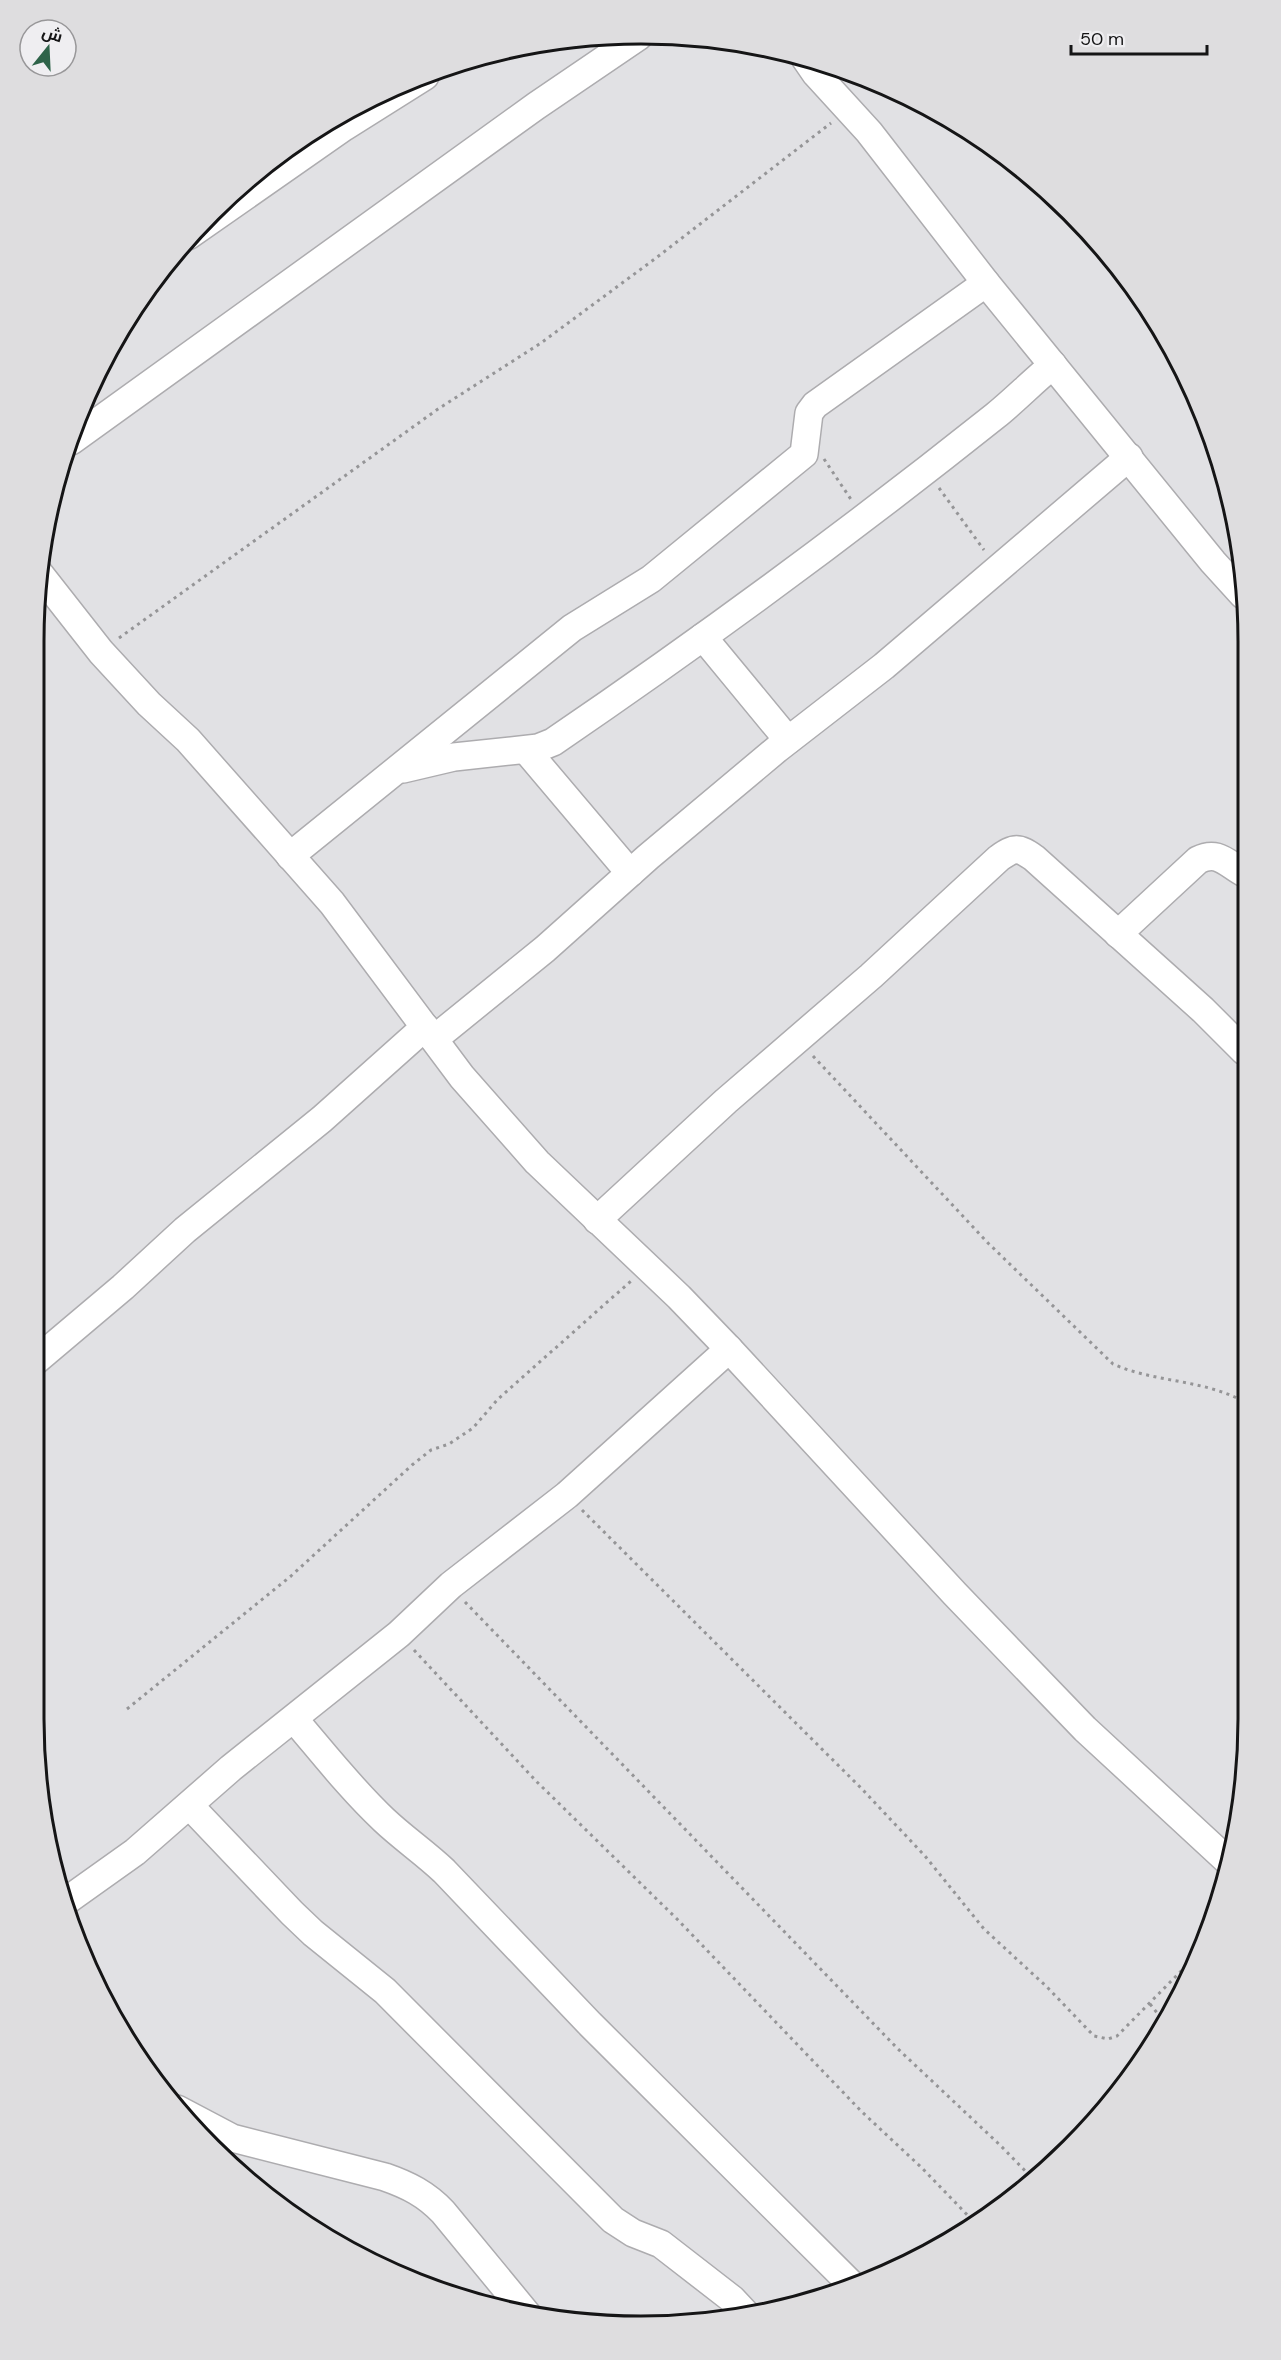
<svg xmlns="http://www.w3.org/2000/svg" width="1281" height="2360" font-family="'DM Sans',Cairo,sans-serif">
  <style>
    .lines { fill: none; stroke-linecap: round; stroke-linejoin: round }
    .minor-casing { stroke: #adacaf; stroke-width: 30 }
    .path { stroke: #959597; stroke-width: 3; stroke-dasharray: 3 4.5; stroke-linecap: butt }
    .minor { stroke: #fff; stroke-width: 27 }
    .rim { fill: none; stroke: #151516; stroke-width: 3 }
  </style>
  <rect width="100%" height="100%" fill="#e1e1e4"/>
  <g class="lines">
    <defs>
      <g id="minor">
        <path d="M805,58L816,74L869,132L986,283L1213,562L1243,595"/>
        <path d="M188,236L344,127L425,76"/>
        <path d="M71,441L536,106L639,36"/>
        <path d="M39,573L101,652L149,704L188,740L332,903L462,1077L537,1162L679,1297L729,1349L955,1594L1085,1729L1230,1863"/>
        <path d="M703,637L788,740"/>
        <path d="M526,750L630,873"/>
        <path d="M403,769L454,757L538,748L553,742C704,639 852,530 995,416C1015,400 1033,381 1053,365"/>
        <path d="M290,856L572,628L651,579L804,454L809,413L815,405L986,283"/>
        <path d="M1118,934L1198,860C1218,850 1226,863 1244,873"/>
        <path d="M434,1039L545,949L648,857L777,749L884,666L1129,457"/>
        <path d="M597,1220L726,1101L871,976L999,858C1015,847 1018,847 1034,858L1203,1010L1244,1051"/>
        <path d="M33,1363L123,1287L185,1230L322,1119L425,1027"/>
        <path d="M294,1719C323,1753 351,1789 384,1820C403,1838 425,1853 444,1871L590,2024L854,2287"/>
        <path d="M190,1806L292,1913L313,1933L385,1991L613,2220L633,2233L661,2244L732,2299L747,2315"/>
        <path d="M62,1904L135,1852L231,1768L399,1634L451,1585L567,1495L729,1349"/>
        <path d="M177,2109L232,2138L385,2177C408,2185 426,2194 443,2212L527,2314"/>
      </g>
    </defs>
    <use href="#minor" class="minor-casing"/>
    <g class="path">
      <path d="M824,459L852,501"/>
      <path d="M939,488L984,550"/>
      <path d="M119,638L438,409L541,343L656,258L831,123"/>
      <path d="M813,1056L988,1243L1113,1364C1155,1383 1206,1379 1246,1403"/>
      <path d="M582,1510L861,1788L925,1856L984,1929L1047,1987L1094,2036L1108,2039L1117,2036L1193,1959"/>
      <path d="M465,1602L898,2049L1001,2146L1035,2181"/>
      <path d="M414,1650L537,1782L677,1919L861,2111L922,2168L977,2225"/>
      <path d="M127,1709L291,1576L412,1465L431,1450L449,1444L473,1428L498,1399L631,1281"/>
      <path d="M1150,2004L1166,2024"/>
    </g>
    <use href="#minor" class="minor"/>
  </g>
  <path d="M0 0H1281V2360H0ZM641 44H641A597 597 0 0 1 1238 641V1719A597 597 0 0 1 641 2316H641A597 597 0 0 1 44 1719V641A597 597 0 0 1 641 44Z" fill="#dedddf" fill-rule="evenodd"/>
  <path class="rim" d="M641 44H641A597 597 0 0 1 1238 641V1719A597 597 0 0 1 641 2316H641A597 597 0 0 1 44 1719V641A597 597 0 0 1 641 44Z"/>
  <g transform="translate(48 48) rotate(18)"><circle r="28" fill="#efeef1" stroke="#989799" stroke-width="1.5"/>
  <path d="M0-4.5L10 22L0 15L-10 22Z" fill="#2e6349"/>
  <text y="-9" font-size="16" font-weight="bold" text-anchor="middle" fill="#151516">ش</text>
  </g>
  <path d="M1071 45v9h136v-9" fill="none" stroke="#151516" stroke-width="3"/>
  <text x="1080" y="45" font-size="18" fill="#151516" stroke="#efeef1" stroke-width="4.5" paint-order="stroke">50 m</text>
</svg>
